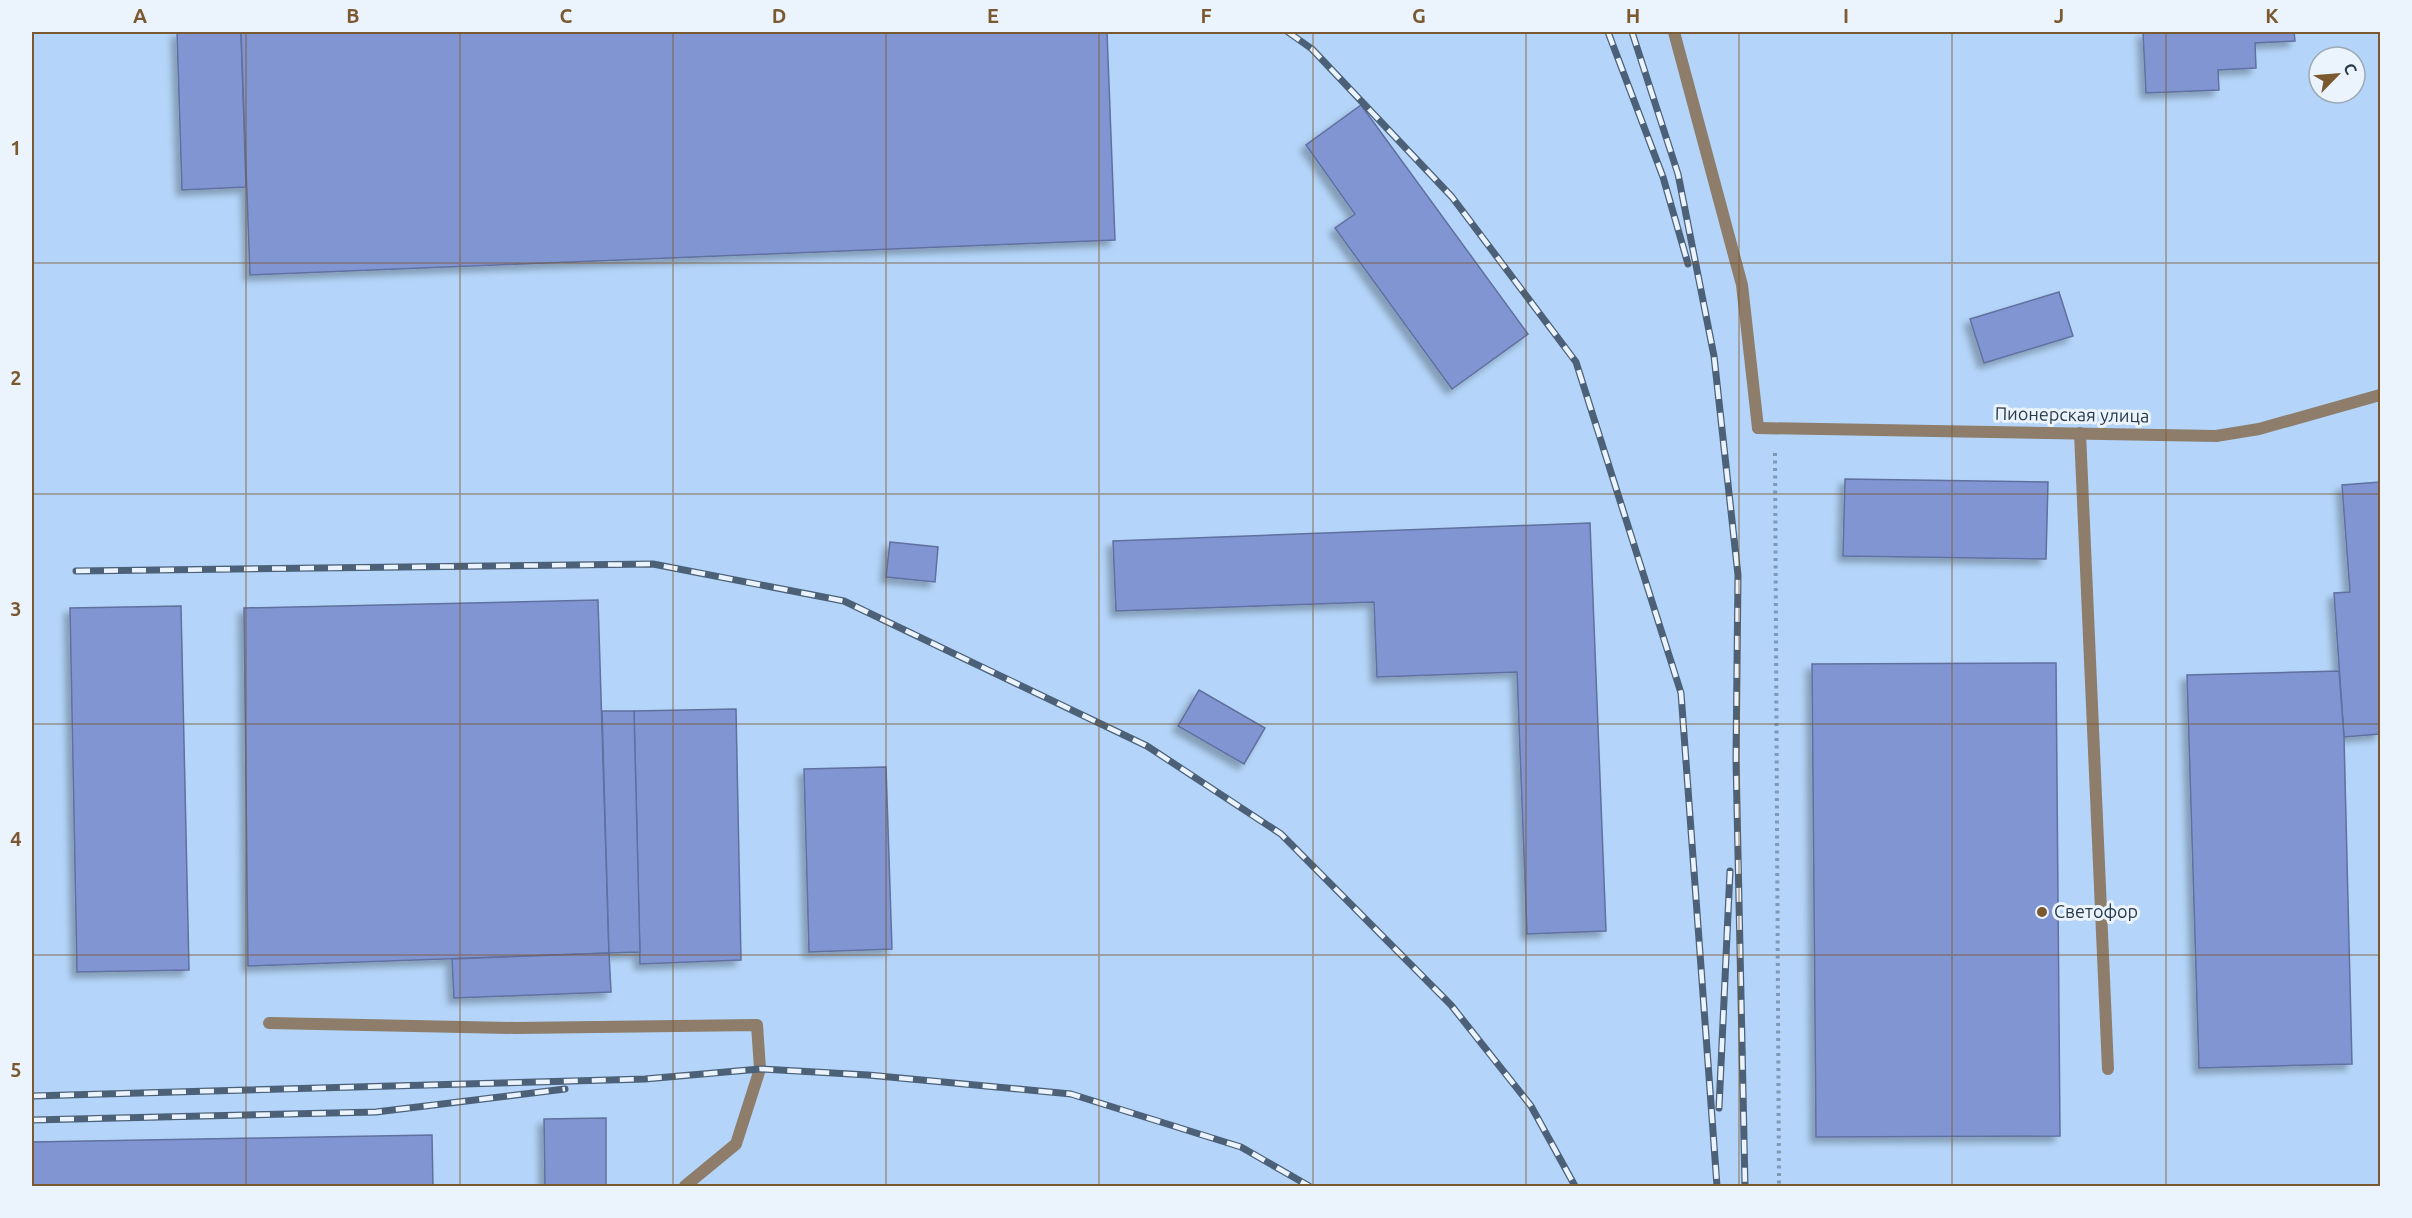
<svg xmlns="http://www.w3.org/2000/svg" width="2412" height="1218" font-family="Ubuntu,sans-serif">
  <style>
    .building { fill: #8195d3; stroke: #60709f; stroke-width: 1.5; filter: url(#shadow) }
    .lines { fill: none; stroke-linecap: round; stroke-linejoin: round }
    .path { stroke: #7e98b5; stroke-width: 4; stroke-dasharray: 3 4.5; stroke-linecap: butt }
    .service { stroke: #8d7d6a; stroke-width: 12 }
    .minor { stroke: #8d7d6a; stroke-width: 12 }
    .rail-casing { stroke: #4c6177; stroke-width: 7 }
    .rail { stroke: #ebf3fc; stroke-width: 4.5; stroke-dasharray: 14; stroke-linecap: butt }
    .grid { fill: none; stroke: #7b5930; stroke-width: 1.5; stroke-opacity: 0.55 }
    .poi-dot { fill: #7b5930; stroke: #ebf3fc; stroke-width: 2 }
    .labels { text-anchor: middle; stroke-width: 6; stroke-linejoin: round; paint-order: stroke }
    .street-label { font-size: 18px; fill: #293a4b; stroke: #ebf3fc }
    .poi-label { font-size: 18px; fill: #293a4b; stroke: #ebf3fc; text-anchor: start }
    .neatline { fill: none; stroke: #7b5930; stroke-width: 2 }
    .grid-label { font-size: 20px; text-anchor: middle; font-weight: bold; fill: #7b5930 }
  </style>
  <defs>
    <filter id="shadow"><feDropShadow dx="-5.5" dy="5.5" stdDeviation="3" flood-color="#0004"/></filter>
  </defs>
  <rect width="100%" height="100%" fill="#b4d5f9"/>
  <g class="building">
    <path d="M177,32H241L246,187L182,190Z"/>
    <path d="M241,32H1107L1115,240L250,275Z"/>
    <path d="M2143,32H2294L2295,41L2255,43L2256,68L2218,70L2219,90L2146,93Z"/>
    <path d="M1361,105L1528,334L1452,389L1335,228L1355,214L1306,145Z"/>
    <path d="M2059,292L2073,336L1984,363L1970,319Z"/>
    <path d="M1845,479L2048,482L2046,559L1843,556Z"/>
    <path d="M2380,482V734L2344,737L2334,593L2350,592L2342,485Z"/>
    <path d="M1590,523L1606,931L1527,934L1517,672L1377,677L1374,602L1116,611L1113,541Z"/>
    <path d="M890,542L938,547L935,582L886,577Z"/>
    <path d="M598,600L609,953L248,966L244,608Z"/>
    <path d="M181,606L189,970L77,972L70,608Z"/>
    <path d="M2056,663L2060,1136L1816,1137L1812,664Z"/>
    <path d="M2339,671L2344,737L2352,1064L2199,1068L2187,675Z"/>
    <path d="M1199,690L1265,728L1244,764L1178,726Z"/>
    <path d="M736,709L741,960L640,964L634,711Z"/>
    <path d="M602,711H634L640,952L609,953Z"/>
    <path d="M886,767L892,949L809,952L804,769Z"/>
    <path d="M609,953L611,992L454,998L452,959Z"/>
    <path d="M606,1118V1186H545L544,1119Z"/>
    <path d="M432,1135L433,1186H32V1142Z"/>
  </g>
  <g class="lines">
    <path class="path" d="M1775,453L1779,1186"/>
    <g class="service">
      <path d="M1674,32L1742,285L1758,428"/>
      <path d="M2080,433L2108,1069"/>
      <path d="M269,1023L516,1028L757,1025L760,1069L736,1144L685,1186"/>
    </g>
    <path class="minor" d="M1758,428L2216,436L2259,429L2380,395"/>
    <defs>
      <g id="rail">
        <path d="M1288,32L1312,49L1452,197L1576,362L1681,693L1717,1186"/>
        <path d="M1608,32L1663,177L1688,264"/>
        <path d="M1632,32L1678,174L1714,356L1738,575L1736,759L1745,1186"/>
        <path d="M76,571L653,564L844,601L1147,746L1281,834L1451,1005L1531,1106L1575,1186"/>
        <path d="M32,1096L645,1079L760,1069L868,1075L1071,1094L1241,1147L1309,1186"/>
        <path d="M1719,1108L1730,871"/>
        <path d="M32,1120L376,1112L565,1089"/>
      </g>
    </defs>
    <use href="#rail" class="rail-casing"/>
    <use href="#rail" class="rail"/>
  </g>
  <path class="grid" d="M246,32V1186M460,32V1186M673,32V1186M886,32V1186M1099,32V1186M1313,32V1186M1526,32V1186M1739,32V1186M1952,32V1186M2166,32V1186M32,263H2380M32,494H2380M32,724H2380M32,955H2380"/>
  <circle class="poi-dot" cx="2042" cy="912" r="6"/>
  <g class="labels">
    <g class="street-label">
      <text transform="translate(2072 415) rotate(1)" y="6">Пионерская улица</text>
    </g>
    <g class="poi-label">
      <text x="2054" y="918">Светофор</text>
    </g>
  </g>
  <rect width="2412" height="1218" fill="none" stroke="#ebf3fc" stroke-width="66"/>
  <g transform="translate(2337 75) rotate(65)"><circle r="28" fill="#ebf3fc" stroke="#9da9b5" stroke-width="1.5"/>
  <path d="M0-4.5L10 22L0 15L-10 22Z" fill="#7b5930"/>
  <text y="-9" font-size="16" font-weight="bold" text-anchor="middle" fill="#293a4b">С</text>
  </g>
  <rect x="33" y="33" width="2346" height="1152" class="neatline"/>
  <g class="grid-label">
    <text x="140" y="23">A</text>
    <text x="353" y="23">B</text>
    <text x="566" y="23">C</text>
    <text x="779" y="23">D</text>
    <text x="993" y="23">E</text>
    <text x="1206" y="23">F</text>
    <text x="1419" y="23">G</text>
    <text x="1633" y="23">H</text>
    <text x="1846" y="23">I</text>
    <text x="2059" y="23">J</text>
    <text x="2272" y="23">K</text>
    <text x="16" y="155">1</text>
    <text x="16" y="385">2</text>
    <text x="16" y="616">3</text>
    <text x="16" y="846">4</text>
    <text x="16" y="1077">5</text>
  </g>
</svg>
